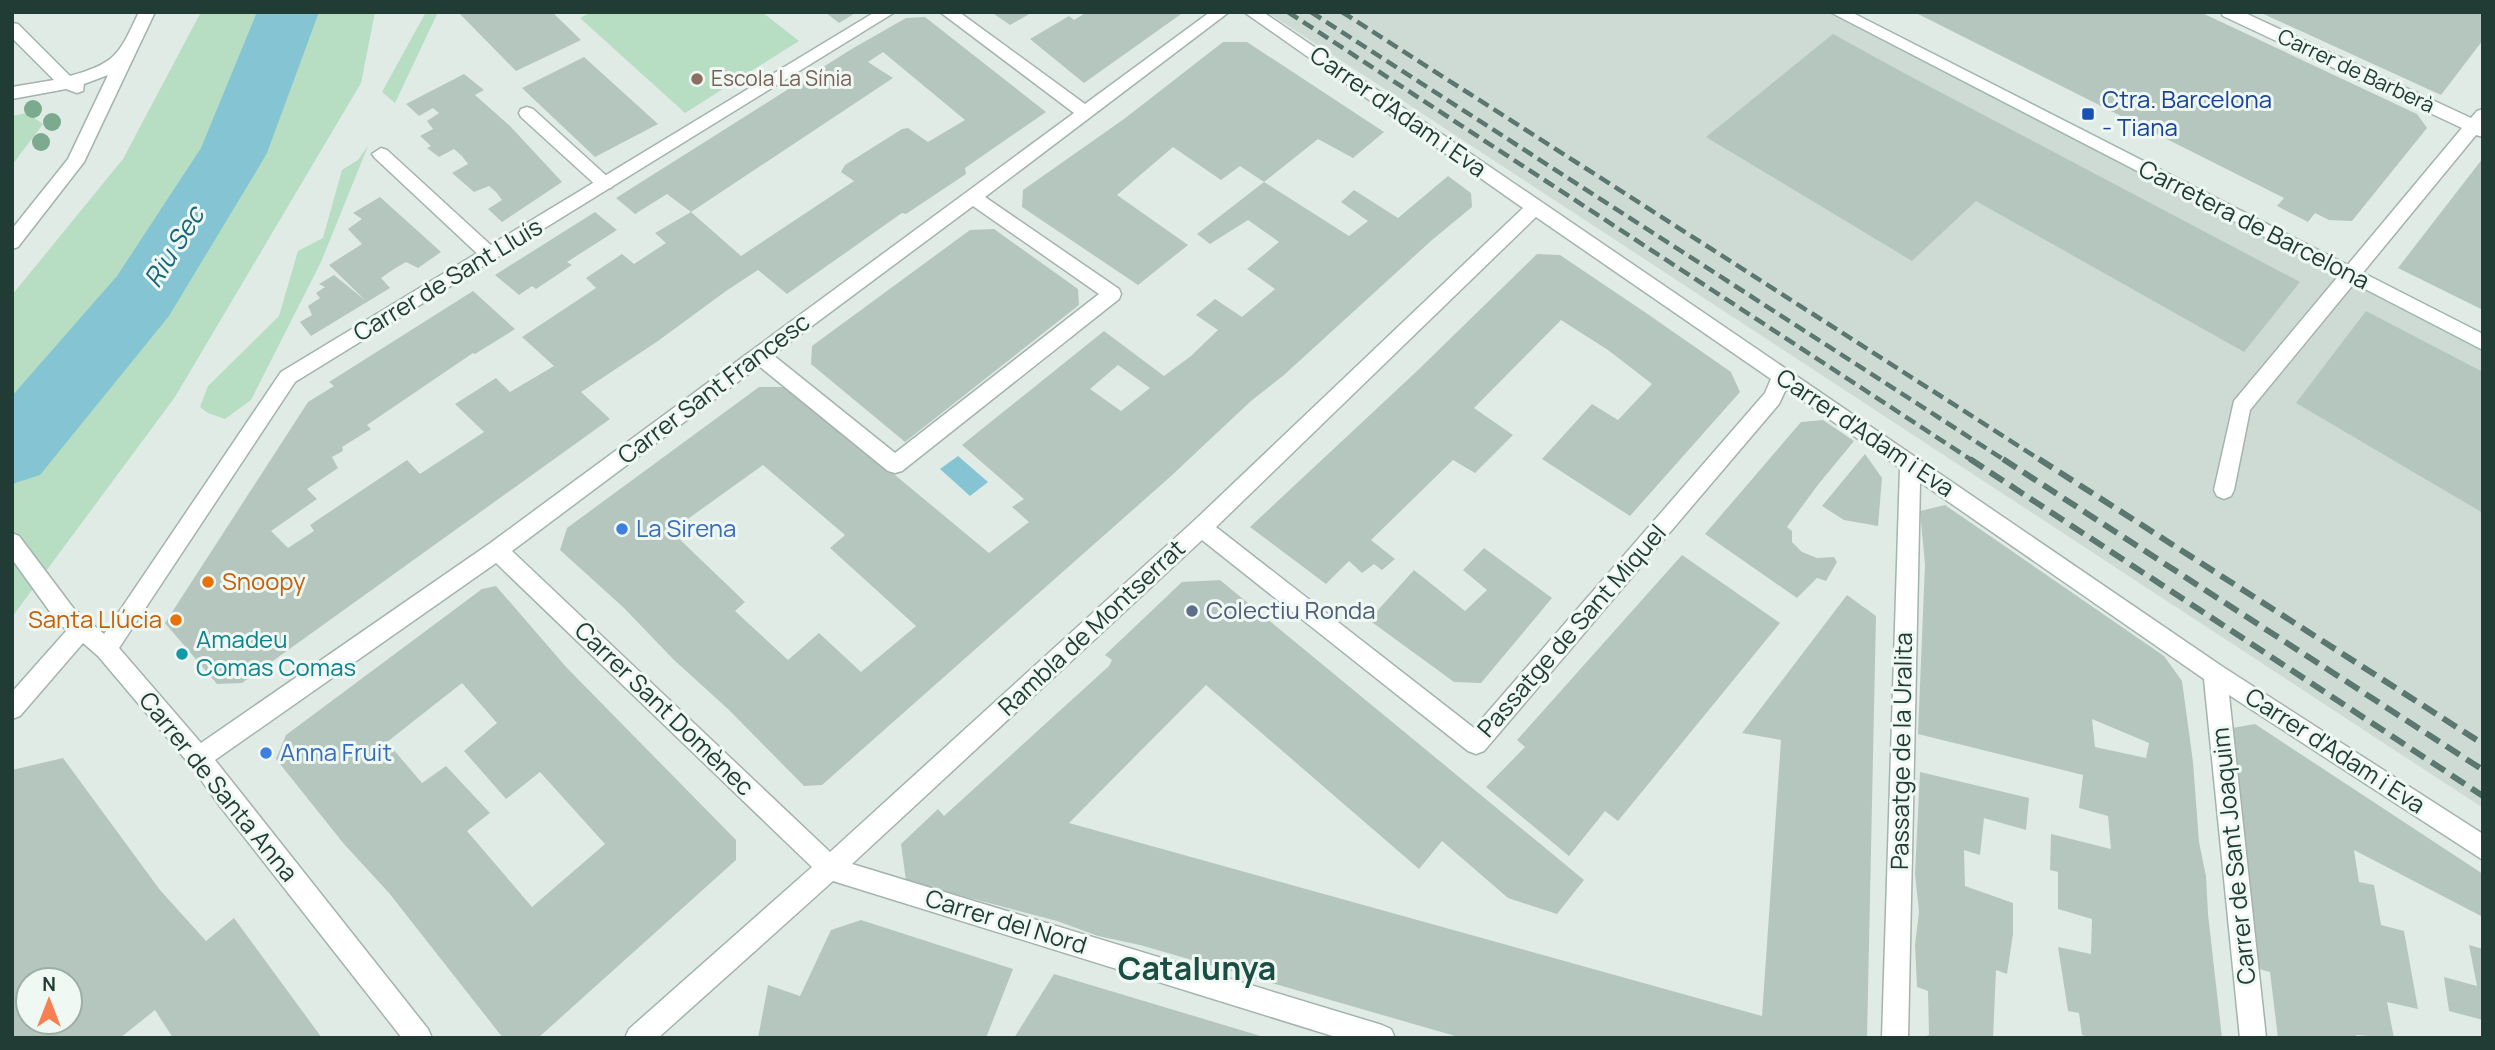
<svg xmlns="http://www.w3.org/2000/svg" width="2495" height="1050" font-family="Manrope,sans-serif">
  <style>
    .built { fill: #cedbd5 }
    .green { fill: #b7ddc3 }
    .water { fill: #85c5d3 }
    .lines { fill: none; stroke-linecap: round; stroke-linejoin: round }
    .river { fill: #85c5d3; fill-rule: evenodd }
    .building { fill: #b5c6bf; fill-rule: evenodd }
    .lane-casing { stroke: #a3b3ad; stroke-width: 3 }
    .street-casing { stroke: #a3b3ad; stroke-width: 3 }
    .secondary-casing { stroke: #9eb7af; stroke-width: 3 }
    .lane { fill: #fff; fill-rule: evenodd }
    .street { fill: #fff; fill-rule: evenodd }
    .secondary { fill: #fff; fill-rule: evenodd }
    .rail-far1 { stroke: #5a7870; stroke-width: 4.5; stroke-dasharray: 12 6; stroke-linecap: butt }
    .rail { stroke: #5a7870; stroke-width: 6; stroke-dasharray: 16 8; stroke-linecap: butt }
    .tree { fill: #7baa8f }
    .education-dot { fill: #8d6e63; stroke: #f0f8f4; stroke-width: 2.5 }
    .transit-dot { fill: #1a4fb4; stroke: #f0f8f4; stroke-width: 2.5 }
    .shop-dot { fill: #3f7fe0; stroke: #f0f8f4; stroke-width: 2.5 }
    .food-dot { fill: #e8710a; stroke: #f0f8f4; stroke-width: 2.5 }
    .service-dot { fill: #5c6f8a; stroke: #f0f8f4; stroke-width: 2.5 }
    .culture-dot { fill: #0f9aa8; stroke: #f0f8f4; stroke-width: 2.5 }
    .labels { text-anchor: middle; stroke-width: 6; stroke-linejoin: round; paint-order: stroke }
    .far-street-label { font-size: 21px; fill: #203c35; stroke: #f0f8f4 }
    .far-education-label { font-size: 21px; fill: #785e54; stroke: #f0f8f4; text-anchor: start }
    .transit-label { font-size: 24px; fill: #164399; stroke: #f0f8f4; text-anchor: start }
    .street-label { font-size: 24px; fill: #203c35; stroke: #f0f8f4 }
    .shop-label { font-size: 24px; fill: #366cbe; stroke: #f0f8f4; text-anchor: start }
    .food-label { font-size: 24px; fill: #c56008; stroke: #f0f8f4; text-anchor: start }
    .service-label { font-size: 24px; fill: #4e5e75; stroke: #f0f8f4; text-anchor: start }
    .culture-label { font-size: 24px; fill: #0d838f; stroke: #f0f8f4; text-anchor: start }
    .water-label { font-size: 26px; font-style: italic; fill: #186779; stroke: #f0f8f4 }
    .near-neighbourhood-label { font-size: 32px; font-weight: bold; fill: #1b4e43; stroke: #f0f8f4 }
  </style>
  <rect width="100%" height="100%" fill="#e0ebe6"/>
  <path class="built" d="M1267,12H1838L2483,337V808Z"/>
  <g class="green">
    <path d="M201,12H375L361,83L175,397L12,617V295L123,159Z"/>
    <path d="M426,12H438L395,103L382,92Z"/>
    <path d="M591,12H762L799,41L685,113L580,18Z"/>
    <path d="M27,113L43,124L12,165V116Z"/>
    <path d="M368,146L321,262L251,400L225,419L208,413L200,407L208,386L279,316L298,251L323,238L342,170L358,160Z"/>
  </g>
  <path class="water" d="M958,456L988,482L970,496L940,469Z"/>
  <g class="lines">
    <path class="river" d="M257,12H319L267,153L257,170L169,316L40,475L12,484V396L117,276L201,148Z"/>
  </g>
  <g class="building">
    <path d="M458,12H552L581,40L516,71Z"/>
    <path d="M825,12H857L839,23Z"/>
    <path d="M991,12H1033L1010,25Z"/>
    <path d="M1087,12H1184L1084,83L1030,39L1069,16L1074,20Z"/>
    <path d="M1914,12H2200L2417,114L2427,128L2352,221L2329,220L2315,213L2308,222L2277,206L2284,198Z"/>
    <path d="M2259,12H2483V40L2441,95Z"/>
    <path d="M925,17L1046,112L965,168L966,174L906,214L902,213L787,294L758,270L726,291L658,341L581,392L610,419L242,683L217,684L165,623L308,402L334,386L329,382L473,291L515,329L475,354L473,353L367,425L371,429L342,447L343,451L332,457L338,468L307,489L317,499L271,531L288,548L314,531L310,525L407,460L420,474L484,432L455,404L496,378L510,392L554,366L522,337L596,288L586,278L622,254L634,264L666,243L655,233L691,212L741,256L854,181L841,172L845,165L902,129L908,128L928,142L965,120L883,52L868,62L893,78L691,212L667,194L635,214L616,198L850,50L906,18Z"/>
    <path d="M1833,34L1904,73L2300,282L2244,352L1976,201L1912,261L1706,137Z"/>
    <path d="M1223,42H1247L1384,132L1353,158L1318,139L1264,182L1240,166L1221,180L1173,147L1117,195L1188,245L1138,285L1022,207L1023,190L1124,119Z"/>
    <path d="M584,57L658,124L595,157L522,88Z"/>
    <path d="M464,74L484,90L475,95L510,126L562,182L502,222L488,209L502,200L496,192L489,186L474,192L452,173L468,164L462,156L454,149L439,157L427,148L431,146L420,136L433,129L427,121L439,113L433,108L419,116L406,104Z"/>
    <path d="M2483,158V310L2398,268Z"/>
    <path d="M1448,176L1471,193L1472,207L1432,240L1284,375L1251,401L1170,477L822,785L804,786L728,709L674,660L624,608L560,550L567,528L759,387H789L989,553L1029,522L1012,507L1024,499L962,445L1104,331L1164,376L1191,356L1218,330L1196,315L1215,299L1242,317L1275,289L1247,269L1279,242L1248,220L1210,244L1197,234L1264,182L1349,236L1368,221L1341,202L1354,190L1398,218ZM1118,365L1150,388L1121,411L1090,389ZM763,465L845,535L830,548L916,626L861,672L819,633L788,660L735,611L745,602L671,531Z"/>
    <path d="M380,197L441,252L418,268L406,262L394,269L381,278L390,288L311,336L300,322L312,315L308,306L320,298L316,293L325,287L319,284L334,275L366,301L329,265L362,244L348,229L362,219L353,213Z"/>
    <path d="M595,212L617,230L567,262L572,265L536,289L532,286L519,295L495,275Z"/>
    <path d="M994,229L1078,289L1079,305L905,442L811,364L812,346L970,230Z"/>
    <path d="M1537,254L1560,255L1649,315L1731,372L1740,392L1630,516L1542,459L1592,404L1618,420L1652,384L1608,350L1561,320L1474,408L1513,435L1475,473L1453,460L1371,540L1395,559L1382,570L1374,564L1362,573L1349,561L1326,584L1250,527L1417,371Z"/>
    <path d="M2366,311L2483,372V513L2296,403Z"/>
    <path d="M1823,420L1854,441L1817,486L1787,527L1792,531V542L1802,552L1817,558L1834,557L1837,562L1826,581L1817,578L1797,598L1705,534L1801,422Z"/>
    <path d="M1865,454L1882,478L1878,526L1844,520L1822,506Z"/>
    <path d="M1945,505L2164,656L2182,681L2193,762L2199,842L2206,876L2208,914L2222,1038H2093L2082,1035L2079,1013L2068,1011L2058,947L2091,954L2092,919L2058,909V872L2050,870L2051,834L2111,849L2108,816L2079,808L2083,775L1918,734L1925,564L1920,511ZM2092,719L2149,743L2146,758L2095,747Z"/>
    <path d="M1484,548L1552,598L1481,683L1454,682L1369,620L1414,570L1465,611L1487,590L1463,570Z"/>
    <path d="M1682,555L1780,623L1618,821L1605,811L1569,856L1486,787L1525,747L1517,740Z"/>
    <path d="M1220,580L1584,880L1557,914L1508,898L1442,841L1419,869L1206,685L1069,823L1762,1016L1781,740L1742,733L1847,595L1876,616L1867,1038H1462L1140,945L1098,936L1057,921L906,881L901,844L938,809L944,816L1109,666L1112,660L1105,655L1182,582Z"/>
    <path d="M496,586L567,668L736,840V860L538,1038H503L389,893L344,844L276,759L286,735L482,589ZM462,683L497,723L464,751L506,799L540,772L605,844L532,907L467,831L490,813L446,766L422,783L387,742Z"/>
    <path d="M2255,724L2483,874V917L2354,850L2359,882L2374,885L2381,925L2404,931L2418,1009L2387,1002L2394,1038L2356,1035L2357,1038H2278L2270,972L2259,969L2232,728Z"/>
    <path d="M63,758L160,890L206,941L234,918L322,1038H173L155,1010L120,1038H12V770ZM28,980H70V1022H28Z"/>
    <path d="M1920,772L2029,798L2026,830L1984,818L1980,855L1964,850L1965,886L2013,903V934L2007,974L1996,970L1993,1038H1921L1929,1035L1928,991L1917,987L1915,945L1919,912L1915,874Z"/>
    <path d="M861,920L1013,969L986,1038H758L768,985L800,996L831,930Z"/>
    <path d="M2469,945L2483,949V1020L2449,1011L2444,977L2477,986Z"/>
    <path d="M1054,974L1264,1037V1038H1014Z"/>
  </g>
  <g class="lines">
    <defs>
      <g id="lane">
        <path d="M527,107L533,109L611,180L614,184L611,188H599L521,117L519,113L521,109Z"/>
        <path d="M381,148L387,150L495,249L498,254L495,259H483L375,158L372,154Z"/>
      </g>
      <g id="street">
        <path d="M139,12H155L84,162L18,247L12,249V229L68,159L108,75L84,84L83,91L77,93L66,89L12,99V87L54,80L12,38V23L18,24L70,76C117,63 119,54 139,12Z"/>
        <path d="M875,12H895L295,382L119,648L201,743L489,544L1074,113L940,12H959L1085,104L1210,12H1229L985,197L1119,289L1121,294L1119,299L902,471L895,473L888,471L759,366L512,551L830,852L1197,518L1523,208L1244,12H1263L2223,667L2483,834V860L2229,695L2266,1038H2240L2204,679L1920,482L1908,1038H1882L1900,468L1786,389L1779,404L1484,751L1476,754L1468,751L1202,540L852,864L1382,1025L1391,1029L1395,1038H1339L833,881L658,1038H625L629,1029L812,867L496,563L215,760L428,1029L432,1038H402L219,805L191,766L98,656L83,643L20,716L12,719V692L67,630L58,623L12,559V533L19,536L74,609L104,634L281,372ZM973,206L1099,294L895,453L773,355ZM1536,217L1771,379L1765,393L1474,728L1216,527Z"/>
        <path d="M2221,12H2243L2471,118L2477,111L2483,109V137L2476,135L2250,410L2234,490L2231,496L2224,499L2217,496L2214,490L2234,401L2462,128L2223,16Z"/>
      </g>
      <path id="secondary" d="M1830,12H1851L2483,334V350Z"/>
    </defs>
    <use href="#lane" class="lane-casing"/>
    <use href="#street" class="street-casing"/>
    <use href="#secondary" class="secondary-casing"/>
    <use href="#lane" class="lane"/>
    <use href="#street" class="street"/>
    <use href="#secondary" class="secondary"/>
    <g class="rail-far1">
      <path d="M1288,12L1973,461"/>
      <path d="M1311,12L2006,461"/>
      <path d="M1342,12L2042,461"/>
    </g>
    <g class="rail">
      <path d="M1970,459L2483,796"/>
      <path d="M2003,459L2483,770"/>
      <path d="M2039,459L2483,744"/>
    </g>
  </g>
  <g class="tree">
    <circle cx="33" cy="109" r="9"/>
    <circle cx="52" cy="122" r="9"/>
    <circle cx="41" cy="142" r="9"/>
  </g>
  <circle class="education-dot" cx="697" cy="79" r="7"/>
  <rect class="transit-dot" x="2081" y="107" width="14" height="14" rx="3.5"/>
  <g class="shop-dot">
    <circle cx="622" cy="529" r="7"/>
    <circle cx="266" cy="753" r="7"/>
  </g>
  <g class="food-dot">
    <circle cx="208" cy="582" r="7"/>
    <circle cx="176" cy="620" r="7"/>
  </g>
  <circle class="service-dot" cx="1192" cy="611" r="7"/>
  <circle class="culture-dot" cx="182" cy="654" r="7"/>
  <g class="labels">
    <g class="far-street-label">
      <text transform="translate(2356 71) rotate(25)" y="7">Carrer de Barberà</text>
    </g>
    <g class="far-education-label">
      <text x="711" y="86">Escola La Sínia</text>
    </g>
    <g class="transit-label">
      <text x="2102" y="108">Ctra. Barcelona<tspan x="2102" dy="28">- Tiana</tspan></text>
    </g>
    <g class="street-label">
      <text transform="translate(1398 112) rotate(35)" y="8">Carrer d'Adam i Eva</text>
      <text transform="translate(2254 225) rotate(27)" y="8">Carretera de Barcelona</text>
      <text transform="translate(448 280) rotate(-31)" y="8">Carrer de Sant Lluís</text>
      <text transform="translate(714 389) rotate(-37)" y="8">Carrer Sant Francesc</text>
      <text transform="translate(1865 433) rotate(34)" y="8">Carrer d'Adam i Eva</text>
      <text transform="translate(1092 628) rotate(-43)" y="8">Rambla de Montserrat</text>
      <text transform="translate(1572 631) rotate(-49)" y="8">Passatge de Sant Miquel</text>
      <text transform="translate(664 709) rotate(44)" y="8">Carrer Sant Domènec</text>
      <text transform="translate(1902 751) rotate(-89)" y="8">Passatge de la Uralita</text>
      <text transform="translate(2335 751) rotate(33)" y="8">Carrer d'Adam i Eva</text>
      <text transform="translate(218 787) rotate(51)" y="8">Carrer de Santa Anna</text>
      <text transform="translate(2234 856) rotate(-96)" y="8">Carrer de Sant Joaquim</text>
      <text transform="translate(1006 922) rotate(17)" y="8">Carrer del Nord</text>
    </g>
    <g class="shop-label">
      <text x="636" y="537">La Sirena</text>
      <text x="280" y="761">Anna Fruit</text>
    </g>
    <g class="food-label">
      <text x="222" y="590">Snoopy</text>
      <text x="162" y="628" text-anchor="end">Santa Llúcia</text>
    </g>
    <g class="service-label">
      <text x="1206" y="619">Colectiu Ronda</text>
    </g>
    <g class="culture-label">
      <text x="196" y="648">Amadeu<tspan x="196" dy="28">Comas Comas</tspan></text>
    </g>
    <g class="water-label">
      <text transform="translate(174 247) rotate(-58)" y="9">Riu Sec</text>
    </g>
    <g class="near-neighbourhood-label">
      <text x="1197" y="980">Catalunya</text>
    </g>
  </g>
  <rect width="2495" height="1050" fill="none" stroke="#203c35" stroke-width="28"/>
  <g transform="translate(49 1001)"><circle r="33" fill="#f0f8f4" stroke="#9dada8" stroke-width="2"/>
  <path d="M0-5L12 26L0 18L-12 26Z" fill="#f77f52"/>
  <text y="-10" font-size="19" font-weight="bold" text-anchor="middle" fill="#203c35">N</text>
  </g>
</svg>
